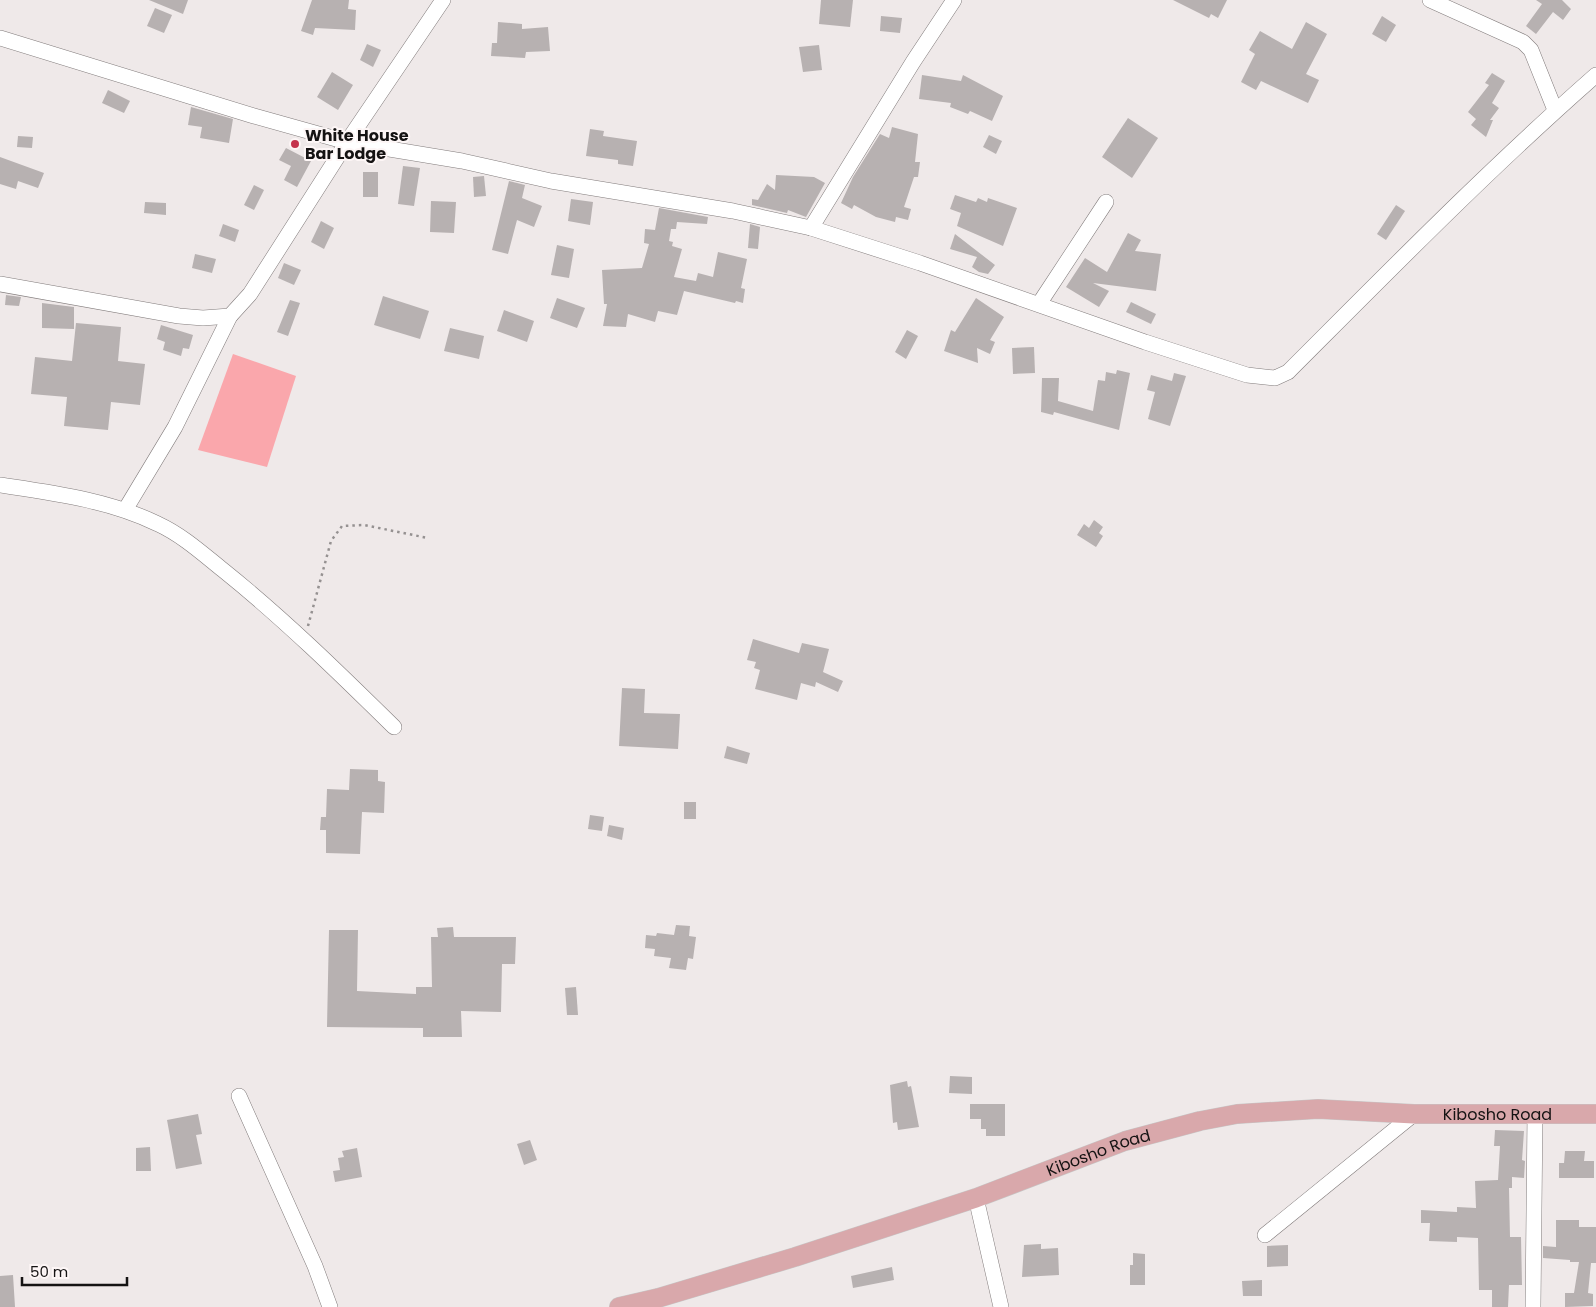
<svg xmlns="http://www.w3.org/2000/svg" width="1596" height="1307" font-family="Poppins,sans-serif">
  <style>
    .green { fill: #faa7ac }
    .building { fill: #b7b1b1 }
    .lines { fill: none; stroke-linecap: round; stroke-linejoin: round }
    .minor-casing { stroke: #827c7c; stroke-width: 16 }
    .major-casing { stroke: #c7c6c6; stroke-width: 20 }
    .path { stroke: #959191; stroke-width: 2.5; stroke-dasharray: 2.5 4; stroke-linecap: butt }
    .minor { stroke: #fff; stroke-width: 15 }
    .major { stroke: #d9a8ab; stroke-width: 19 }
    .poi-dot { fill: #c5344d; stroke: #fdf6f6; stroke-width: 2 }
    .labels { text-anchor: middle; stroke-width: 4; stroke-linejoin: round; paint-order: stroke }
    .poi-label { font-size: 16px; font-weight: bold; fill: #151313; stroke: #fdf6f6; text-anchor: start }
    .street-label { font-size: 16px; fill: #151313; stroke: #fdf6f6 }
  </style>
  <rect width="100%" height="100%" fill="#efe9e9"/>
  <path class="green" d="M233,354L296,376L267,467L198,450Z"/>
  <g class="building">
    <path d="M149,0H188L183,14Z"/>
    <path d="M312,0H349L348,9L356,10L355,30L315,28L313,35L301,31Z"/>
    <path d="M821,0H853L850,27L819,24Z"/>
    <path d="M1173,0H1227L1218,18L1211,14L1209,18Z"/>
    <path d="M1536,0H1562L1571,9L1563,20L1553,12L1536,34L1526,26L1542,4Z"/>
    <path d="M155,8L172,15L164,33L147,26Z"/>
    <path d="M881,16L902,18L900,33L880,31Z"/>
    <path d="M1382,16L1396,25L1386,42L1372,34Z"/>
    <path d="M498,22L522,24V29L548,27L550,51L526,52L525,58L491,56L492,43H497Z"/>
    <path d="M1306,22L1327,34L1306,74L1319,80L1308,103L1261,81L1256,90L1241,82L1255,54L1249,50L1260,31L1292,49Z"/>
    <path d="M367,44L381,50L373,67L360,60Z"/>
    <path d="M819,45L822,70L803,72L799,47Z"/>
    <path d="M332,72L353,85L338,110L317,97Z"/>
    <path d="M1492,73L1505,81L1492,103L1499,108L1490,120H1493L1486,137L1471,125L1476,119L1468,112L1489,85L1485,83Z"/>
    <path d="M922,75L961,81L963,75L1003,96L992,121L970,111L968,114L950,107L951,103L919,99Z"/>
    <path d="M108,90L130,101L124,113L102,103Z"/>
    <path d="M191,107L233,119L229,143L200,138L202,127L188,125Z"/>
    <path d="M1128,118L1158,138L1132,178L1102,157Z"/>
    <path d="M892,127L918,134L915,162H920L918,177H914L904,207L911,209L908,220L896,217L895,222L876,217L854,205L852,209L841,203L853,177L880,134L889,138Z"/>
    <path d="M590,129L604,131L603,136L637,141L633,166L618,164V160L586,156Z"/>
    <path d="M989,135L1002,141L996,154L983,147Z"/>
    <path d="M18,136L33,137L32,148L17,147Z"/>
    <path d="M286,148L311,161L297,187L284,180L291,166L279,160Z"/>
    <path d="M0,157L44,173L38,188L18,181L16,189L0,184Z"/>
    <path d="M403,166L420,168L414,206L398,204Z"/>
    <rect x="363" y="172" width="15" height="25"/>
    <path d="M776,175L814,177L825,183L806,217L788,210L787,213L752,205V199L758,200L767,184L775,190Z"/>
    <path d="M484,176L486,196L474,197L473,177Z"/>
    <path d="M509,181L525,185L522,198L542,206L534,227L517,220L508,254L492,250Z"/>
    <path d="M254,185L264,190L254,210L244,205Z"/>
    <path d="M955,195L976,202L978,198L987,202L988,198L1017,208L1003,246L957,226L961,213L950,209Z"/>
    <path d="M571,199L593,202L590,225L568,221Z"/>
    <path d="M431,201L456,202L454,233L430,232Z"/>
    <path d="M145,202L166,203V215L144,213Z"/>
    <path d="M1396,205L1405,211L1386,240L1377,234Z"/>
    <path d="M659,208L708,217L707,224L677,222L676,229H671L669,241L673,242L672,246L682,249L674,277L696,281L698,273L713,277L718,252L747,259L741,288L745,289L743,303L736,301L735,303L684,291L677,315L658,311L655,322L628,314L626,327L603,326L607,304H604L602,270L642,268L649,244L644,243L645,229L655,230Z"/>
    <path d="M321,221L334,228L324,249L311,242Z"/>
    <path d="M223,224L239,230L235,242L219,236Z"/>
    <path d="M750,224L760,227L758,249L748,248Z"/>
    <path d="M1128,233L1141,240L1135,251L1161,254L1156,291L1093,283L1109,291L1099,307L1066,287L1085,258L1107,272Z"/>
    <path d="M955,234L995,265L988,274L979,272L972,267L977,257L950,249Z"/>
    <path d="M557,245L574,249L569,278L551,275Z"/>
    <path d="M195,254L216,259L212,273L192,268Z"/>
    <path d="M284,263L301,270L294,285L278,278Z"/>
    <path d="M6,295L21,297L19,306L5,305Z"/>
    <path d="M383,296L429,311L420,339L374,325Z"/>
    <path d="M557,298L585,308L577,328L550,318Z"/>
    <path d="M976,298L1004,317L990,340L995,342L990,354L977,348L978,363L944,351L951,330L955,332Z"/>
    <path d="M290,300L300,303L288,336L277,332Z"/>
    <path d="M1131,302L1156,314L1151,324L1126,312Z"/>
    <path d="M42,303L74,307V329L42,328Z"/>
    <path d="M504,310L534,321L527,342L497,331Z"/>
    <path d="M76,323L121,327L118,361L145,364L140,405L111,402L108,430L64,426L67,397L31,394L35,357L72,361Z"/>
    <path d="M161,325L193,335L189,349L183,348L181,356L163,350L165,342L157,339Z"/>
    <path d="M450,328L484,336L479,359L444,351Z"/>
    <path d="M907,330L918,336L906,359L895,352Z"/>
    <path d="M1034,347L1035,373L1013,374L1012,348Z"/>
    <path d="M1117,370L1130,373L1119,430L1054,412L1053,415L1041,412L1042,378H1059L1058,401L1093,411L1098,380L1105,381L1106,372L1116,374Z"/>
    <path d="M1174,373L1186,376L1170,426L1148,419L1155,392L1147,390L1151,375L1172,381Z"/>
    <path d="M1094,520L1103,527L1099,533L1103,536L1096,547L1077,535L1084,524L1089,528Z"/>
    <path d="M753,639L799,653L802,643L829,649L823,672L843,681L838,692L816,682L815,687L801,683L797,700L755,689L760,670L754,668L756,662L747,660Z"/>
    <path d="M622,688L645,689L644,713L680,714L678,749L619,746Z"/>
    <path d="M727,746L750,753L747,764L724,758Z"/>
    <path d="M350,769L378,770V781L385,782L384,813L362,812L360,854L326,853V830H320L321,817H326L327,789L349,790Z"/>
    <rect x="684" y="802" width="12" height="17"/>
    <path d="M590,815L604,817L602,831L588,829Z"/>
    <path d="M609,825L624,828L622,840L607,836Z"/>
    <path d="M676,925L690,926L689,936L696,937L693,959L688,958L686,970L669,968L671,958L654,956L655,949L645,948L646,935L656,936L657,933L674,935Z"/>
    <path d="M453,927L454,937H516L515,964H502L501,1012L461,1011L462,1037H423V1028L327,1027L329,930H358L357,991L416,994V987H432L431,937H438L437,928Z"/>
    <path d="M576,987L578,1015H567L565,988Z"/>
    <path d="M950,1076L972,1077V1094L949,1093Z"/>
    <path d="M907,1081L908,1087L911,1086L919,1127L898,1130L897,1122L893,1123L890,1085Z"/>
    <path d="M970,1104H1005V1136H986V1129H981V1119H970Z"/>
    <path d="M198,1114L202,1134L196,1135L202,1164L176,1169L167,1120Z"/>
    <path d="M1495,1130L1524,1131L1522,1160L1525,1161L1524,1178L1512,1177V1188H1509L1510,1237H1521L1522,1285H1509L1508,1307H1492V1290H1479L1478,1238L1457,1237V1242L1429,1241L1430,1223H1421V1210L1457,1212V1207L1476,1208L1475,1181L1498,1180L1500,1146H1494Z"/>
    <path d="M530,1140L537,1160L524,1165L517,1144Z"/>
    <path d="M150,1147L151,1171H136V1148Z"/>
    <path d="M357,1148L362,1177L335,1182L333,1171L340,1170L338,1158L344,1157L342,1151Z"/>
    <path d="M1565,1151H1585L1584,1161H1594V1178H1559V1163H1564Z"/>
    <path d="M1556,1220H1579V1227H1596V1263H1591L1588,1293L1593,1294V1306L1565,1307V1293H1574L1579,1262H1570V1260L1543,1258V1246L1556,1247Z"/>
    <path d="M1041,1244V1249L1058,1248L1059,1275L1022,1277L1024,1245Z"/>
    <path d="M1288,1245V1266L1267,1267V1246Z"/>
    <path d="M1133,1253L1145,1254V1285H1130V1265H1133Z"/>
    <path d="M892,1267L894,1280L853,1288L851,1276Z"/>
    <path d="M13,1275L15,1307H0V1276Z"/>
    <path d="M1262,1280V1296H1243L1242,1281Z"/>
  </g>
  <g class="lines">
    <defs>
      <g id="minor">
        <path d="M1430,0L1523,42L1531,50L1555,110"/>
        <path d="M0,38L254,116L347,142L462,161L551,181L733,211L811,228L920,263L1145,342L1247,375L1275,378L1288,372C1389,271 1489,169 1596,75"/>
        <path d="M811,228L913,62L954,0"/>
        <path d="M0,284L179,316L203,318L230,316L250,294L347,142L443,0"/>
        <path d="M1039,304L1106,202"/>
        <path d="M0,485C53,493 109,500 158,524C182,535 203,554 223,570C284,619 339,673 394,727"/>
        <path d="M125,510L175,427L230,316"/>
        <path d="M239,1096L315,1266L330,1307"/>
        <path d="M976,1198L1001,1307"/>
        <path d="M1265,1235L1414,1114"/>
        <path d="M1533,1307L1535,1113"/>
      </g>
      <g id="major">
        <path id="s1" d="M619,1307L658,1298L795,1257L976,1198L1125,1141L1200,1121L1237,1114L1318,1109L1414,1114H1596"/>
      </g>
    </defs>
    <use href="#minor" class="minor-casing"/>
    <use href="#major" class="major-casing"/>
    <path class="path" d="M308,626L331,541L342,526L364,525L428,538"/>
    <use href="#minor" class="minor"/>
    <use href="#major" class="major"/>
  </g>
  <circle class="poi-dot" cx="295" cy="144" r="5"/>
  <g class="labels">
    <g class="poi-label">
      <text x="305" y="141">White House<tspan x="305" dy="18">Bar Lodge</tspan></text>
    </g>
    <g class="street-label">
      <text dy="6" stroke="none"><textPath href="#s1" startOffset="909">Kibosho Road</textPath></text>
      <text dy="6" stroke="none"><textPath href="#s1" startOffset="504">Kibosho Road</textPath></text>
    </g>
  </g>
  <path d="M22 1277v8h105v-8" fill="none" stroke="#151313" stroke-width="2.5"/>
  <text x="30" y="1277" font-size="15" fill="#151313" stroke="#fdf6f6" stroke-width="4" paint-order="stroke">50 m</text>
</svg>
